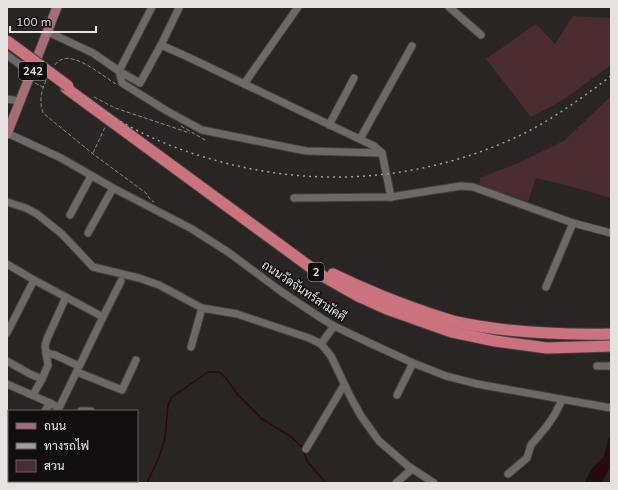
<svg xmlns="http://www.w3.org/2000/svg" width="618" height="490" font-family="Mulish,Sarabun,sans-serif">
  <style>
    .green { fill: #4b2d31 }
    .water { fill: #260b10 }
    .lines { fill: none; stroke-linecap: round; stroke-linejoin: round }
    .stream { stroke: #260b10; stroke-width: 1.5 }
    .minor-casing { stroke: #454141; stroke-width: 9 }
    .major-casing { stroke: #454141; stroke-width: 11 }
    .highway-casing { stroke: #454141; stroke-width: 13 }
    .path { stroke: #898686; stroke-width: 1; stroke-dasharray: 4 2; stroke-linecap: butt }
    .minor { stroke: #6e6969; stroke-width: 7 }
    .major { stroke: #a56e76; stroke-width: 9 }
    .highway { stroke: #ca727e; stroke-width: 11 }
    .rail { stroke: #a09d9d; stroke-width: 1.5; stroke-dasharray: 2 4; stroke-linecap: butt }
    .highway-bridge-casing { stroke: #454141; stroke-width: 13; stroke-linecap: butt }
    .highway-bridge { stroke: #ca727e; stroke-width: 11 }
    .labels { text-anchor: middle; stroke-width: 3; stroke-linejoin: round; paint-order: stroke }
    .shield { fill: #100e0f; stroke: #a5a2a3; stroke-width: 1 }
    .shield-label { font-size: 11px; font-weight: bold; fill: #e5e2e2 }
    .street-label { font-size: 12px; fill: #e5e2e2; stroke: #100e0f }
  </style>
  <rect width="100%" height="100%" fill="#292525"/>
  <g class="green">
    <path d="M573,16L611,18V65L561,101L531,117L486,59L536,24L555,44Z"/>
    <path d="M611,96V198L570,186L536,178L528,201L479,186L480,178L523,161L564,141Z"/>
  </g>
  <path class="water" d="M611,436V465L602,483H584L592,468L603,458L609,437Z"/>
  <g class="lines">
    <g class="stream">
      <path d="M7,465L9,466"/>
      <path d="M32,481L36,483"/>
      <path d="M147,483L159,457L165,438L168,405L172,397L208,372H219L226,378L237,394L262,419L290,436L302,447L307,461L326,483"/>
    </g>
    <defs>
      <g id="minor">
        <path d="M152,7L119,71L140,83L161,45L188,57L374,146L382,153L391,197"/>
        <path d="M449,7L481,35"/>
        <path d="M48,32L93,53L119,71L122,83L167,111L202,130L306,151L382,153"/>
        <path d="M161,45L179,8L178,7"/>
        <path d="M7,55L19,64L33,70"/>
        <path d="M244,84L298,7"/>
        <path d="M7,99L20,101"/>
        <path d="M329,125L354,78"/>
        <path d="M7,133L61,158L113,188L192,229L228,252L282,292L321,318L334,326L374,345L413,363L446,376L477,384L611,408"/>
        <path d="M360,139L412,46"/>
        <path d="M294,198L391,197L461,186L473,187L573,223L611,233"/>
        <path d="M7,202L26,208L37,214L62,234L93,267L139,278L159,285L202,308L237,314L309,338L321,344L331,356L350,396L361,416L379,441L408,466L434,483"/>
        <path d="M70,215L91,176"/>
        <path d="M88,233L113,188"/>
        <path d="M7,264L34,280L103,317L59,408L50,403"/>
        <path d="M546,287L573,223"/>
        <path d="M103,317L121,281"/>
        <path d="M7,333L34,280"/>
        <path d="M321,344L334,326"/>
        <path d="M191,347L202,308"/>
        <path d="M46,353L55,355L79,366"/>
        <path d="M7,361L30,374L42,379L33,395"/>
        <path d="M597,366H611"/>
        <path d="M77,372L122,390L136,360"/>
        <path d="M42,379L48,365L45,346L47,339L66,297"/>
        <path d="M7,384L50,403L45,411"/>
        <path d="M397,395L413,363"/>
        <path d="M81,411H91"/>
        <path d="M306,449L344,385"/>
        <path d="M508,474L527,458L531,445L547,426L555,414L562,400"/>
        <path d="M65,481L67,483"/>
        <path d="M7,482L9,478"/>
        <path d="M396,483L412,469"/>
      </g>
      <path id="major" d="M7,134L57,7"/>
      <g id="highway">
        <path d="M66,88L321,275L358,296L387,309L452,332L495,341L547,348L611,346"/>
        <path d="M333,274C364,289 395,302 428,313C438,316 447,320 457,322C508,333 559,335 611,334"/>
      </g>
    </defs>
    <use href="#minor" class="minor-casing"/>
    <use href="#major" class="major-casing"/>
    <use href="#highway" class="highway-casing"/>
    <g class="path">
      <path d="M55,65C68,45 102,76 116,84"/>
      <path d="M46,80C41,93 39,100 43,113L93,154L146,193L150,199L154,202"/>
      <path d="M35,83L43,87"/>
      <path d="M94,97L115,108L190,133"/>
      <path d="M181,126L205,140L206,138"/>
      <path d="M93,153L105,127"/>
    </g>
    <use href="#minor" class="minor"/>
    <use href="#major" class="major"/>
    <use href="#highway" class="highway"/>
    <path class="rail" d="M7,43C50,75 92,107 140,132C162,143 186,152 211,159C316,190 426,181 525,133C556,117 583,97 611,76"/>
    <defs>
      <path id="highway-bridge" d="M7,41L68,86"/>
    </defs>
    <use href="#highway-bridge" class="highway-bridge-casing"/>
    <use href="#highway-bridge" class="highway-bridge"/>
  </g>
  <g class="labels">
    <g class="shield">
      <rect x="19" y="62" width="28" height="18" rx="3"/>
      <rect x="308" y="263" width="16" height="18" rx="3"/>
    </g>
    <g class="shield-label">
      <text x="33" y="75">242</text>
      <text x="316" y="276">2</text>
    </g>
    <g class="street-label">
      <text transform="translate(304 291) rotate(34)" y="4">ถนนวัดจันทร์สามัคคี</text>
    </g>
  </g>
  <rect width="618" height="490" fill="none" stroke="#e5e2e2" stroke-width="16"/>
  <rect x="8" y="410" width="130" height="72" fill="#100e0f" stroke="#656363"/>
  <rect x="16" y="423" width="20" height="6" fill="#a56e76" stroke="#656363"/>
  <text x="44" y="430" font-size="12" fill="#e5e2e2">ถนน</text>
  <rect x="16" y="443" width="20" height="6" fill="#a09d9d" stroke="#656363"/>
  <text x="44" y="450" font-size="12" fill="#e5e2e2">ทางรถไฟ</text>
  <rect x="16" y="460" width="20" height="12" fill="#4b2d31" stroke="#656363"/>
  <text x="44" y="470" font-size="12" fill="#e5e2e2">สวน</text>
  <path d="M10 26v6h86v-6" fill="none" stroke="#e5e2e2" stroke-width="2"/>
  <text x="16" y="26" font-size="12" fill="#e5e2e2" stroke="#100e0f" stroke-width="3" paint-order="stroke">100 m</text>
</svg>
